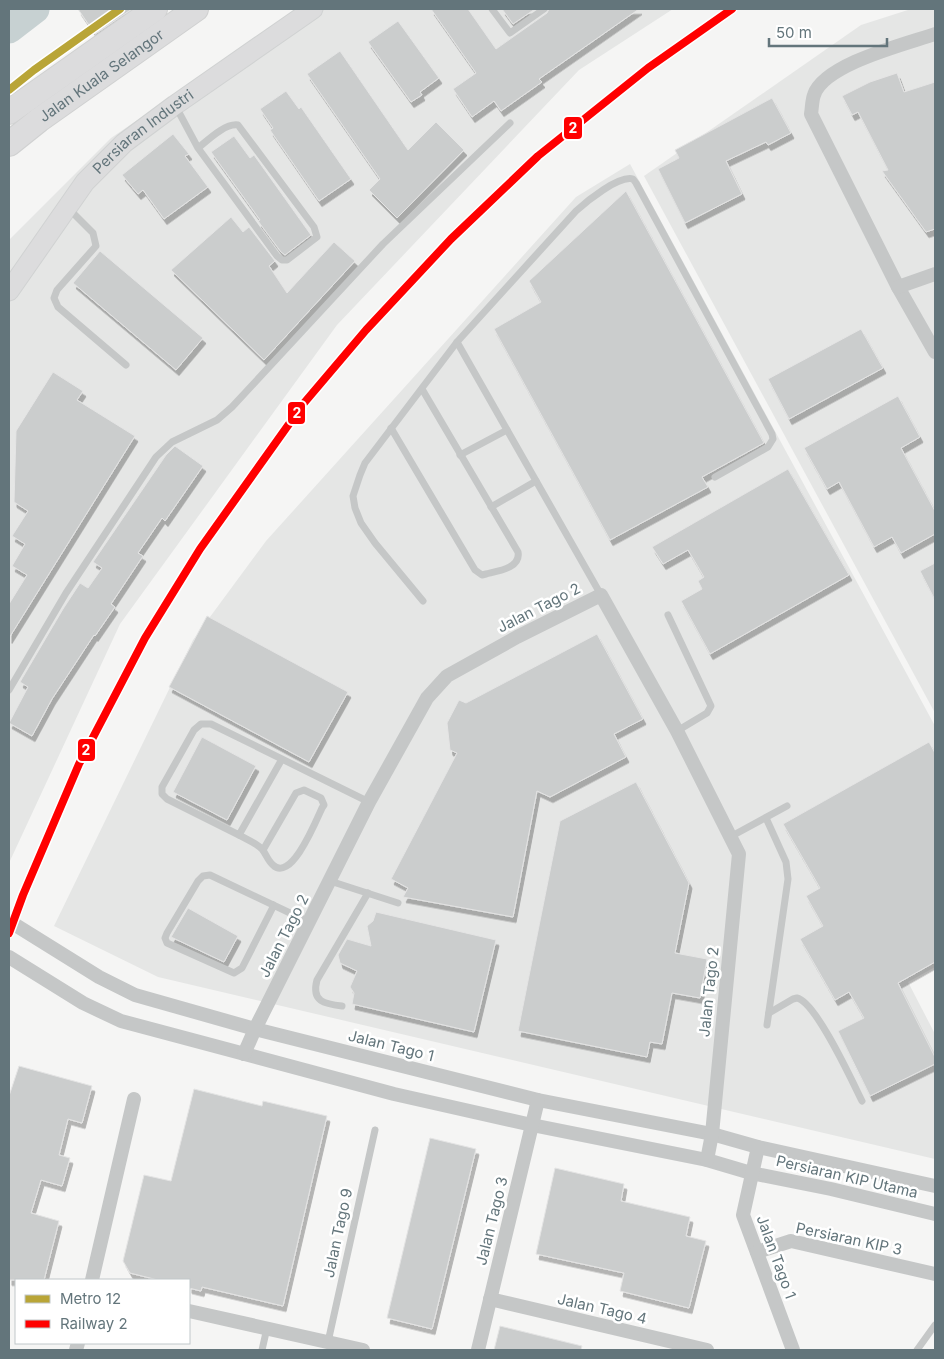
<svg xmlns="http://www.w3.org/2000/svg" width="944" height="1359" font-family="Inter,sans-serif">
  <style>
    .built { fill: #e5e6e5 }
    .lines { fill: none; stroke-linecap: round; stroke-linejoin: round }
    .river { stroke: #c7d1d2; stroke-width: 29 }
    .building { fill: #cbcdcd; stroke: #e4e4e4; filter: url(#shadow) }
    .secondary-casing { stroke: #d0d2d2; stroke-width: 21 }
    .highway-casing { stroke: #d0d1d1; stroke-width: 26 }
    .lane { stroke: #c5c7c7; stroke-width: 7 }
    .street { stroke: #c5c7c7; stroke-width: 14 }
    .secondary { stroke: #dcdcdd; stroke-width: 19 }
    .highway { stroke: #dcdcdd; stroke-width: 24 }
    .rail-1-casing { stroke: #fff; stroke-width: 11 }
    .rail-1 { stroke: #f00; stroke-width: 8 }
    .metro-1-casing { stroke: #fff; stroke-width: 11 }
    .metro-1 { stroke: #b9a537; stroke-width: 8 }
    .labels { text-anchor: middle; stroke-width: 5; stroke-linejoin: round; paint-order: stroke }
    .street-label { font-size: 15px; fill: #63757b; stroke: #fff }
    .line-badge { stroke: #fff; stroke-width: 2 }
    .badge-label { font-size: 14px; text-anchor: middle; font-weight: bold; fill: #fff }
  </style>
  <defs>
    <filter id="shadow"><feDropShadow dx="3" dy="5.5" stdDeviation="0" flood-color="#0004"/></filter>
  </defs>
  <rect width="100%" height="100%" fill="#f5f5f4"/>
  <g class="built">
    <path d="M300,9H673L579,70L337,325L120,624L9,863V240L111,138Z"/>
    <path d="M911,9H935V713L644,176L861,25Z"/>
    <path d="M630,164L935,726V967L908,982L935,1034V1159L158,977L54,926L193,640L266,541L576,197Z"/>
  </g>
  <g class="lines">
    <path class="river" d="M9,29L35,9"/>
  </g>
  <g class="building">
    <path d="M78,9H132L95,34Z"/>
    <path d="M431,9H468L496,49L547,13L549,9H639L539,79L542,82L501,111L494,101L472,117L453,89L476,73Z"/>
    <path d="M502,9H535L513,24Z"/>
    <path d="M398,21L439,78L420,92L422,95L411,102L368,42Z"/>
    <path d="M340,51L408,150L436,122L464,150L397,218L369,190L380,179L307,74Z"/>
    <path d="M897,73L904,92L935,82V229L926,232L882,171L888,170L858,112L852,115L842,96L870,82Z"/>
    <path d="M286,91L299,109L301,107L351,179L319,201L270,130L273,128L260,109Z"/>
    <path d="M772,98L791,133L768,145L766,142L726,161L742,194L685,223L658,169L679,158L675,150Z"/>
    <path d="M173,134L189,154L185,156L208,187L164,219L143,190L138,194L122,175Z"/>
    <path d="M234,136L250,158L254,155L311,235L285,255L281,252L258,221L260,220L211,152Z"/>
    <path d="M626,191L764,443L702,477L708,487L610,540L494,329L541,302L529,281Z"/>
    <path d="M231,217L243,232L249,227L275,261L269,266L287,293L334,242L355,261L264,360L171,270Z"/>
    <path d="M100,251L203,338L176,370L73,283Z"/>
    <path d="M861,329L883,368L789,419L768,379Z"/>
    <path d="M53,372L83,391L77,400L135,436L9,638V604L27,575L12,566L25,544L12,536L28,511L14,502L16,431Z"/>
    <path d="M898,396L920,437L901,448L935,511V534L901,553L892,537L874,547L839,482L827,489L804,448Z"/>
    <path d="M175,446L203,466L165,521L162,518L138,553L143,556L111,604L115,607L95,636L94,635L52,699L32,736L9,723L28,687L20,682L63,609L80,583L88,588L102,568L93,562L166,455Z"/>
    <path d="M788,469L849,575L710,654L681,601L702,589L698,581L704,577L688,550L663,564L652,547Z"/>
    <path d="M935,563V600L920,571Z"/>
    <path d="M207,616L348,692L309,762L169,687Z"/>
    <path d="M597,634L643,719L614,734L626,757L550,797L537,791L513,917L403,897L408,888L391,879L457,753L450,750L447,723L459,700L466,703Z"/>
    <path d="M202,737L256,766L227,820L173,792Z"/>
    <path d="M929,742L935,753V962L898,983L935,1057V1064L870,1096L838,1031L864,1018L849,992L835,1000L800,939L823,926L806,896L820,888L783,824Z"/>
    <path d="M636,782L689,883L675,953L707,959L700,998L672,993L662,1044L650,1042L647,1057L518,1031L560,821Z"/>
    <path d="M188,908L238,936L224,962L171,937Z"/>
    <path d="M376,912L496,940L474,1032L352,1004L354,993L350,987L357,971L340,963L338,955L347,939L371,946L367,926L373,921Z"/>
    <path d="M19,1066L92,1086L82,1123L68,1119L59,1155L70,1158L62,1186L41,1180L31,1213L59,1221L44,1280H9V1096Z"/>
    <path d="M194,1089L262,1106L263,1101L327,1116L283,1306L202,1287L201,1291L189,1288V1280H158L130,1273L123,1261L144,1175L171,1181Z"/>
    <path d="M430,1138L476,1149L432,1329L387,1318Z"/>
    <path d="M555,1168L624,1184L621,1201L690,1217L686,1236L706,1241L689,1308L620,1291L624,1273L536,1254Z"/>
    <path d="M500,1326L582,1346L581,1350H494Z"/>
  </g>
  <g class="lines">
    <defs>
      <g id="secondary">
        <path id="s1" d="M9,291L85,182L124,143L175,105L313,9"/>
      </g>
      <g id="highway">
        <path d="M9,112L155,9"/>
        <path id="s2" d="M9,144L39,120L196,9"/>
      </g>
    </defs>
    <use href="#secondary" class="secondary-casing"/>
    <use href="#highway" class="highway-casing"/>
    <g class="lane">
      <path d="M492,9L510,33L544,9"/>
      <path d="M175,105L198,148L277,256L282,260H287L317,237L314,227L238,125C225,123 208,140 198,148"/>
      <path d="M68,208L93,233L96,246L57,290L54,298L58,307L126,365"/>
      <path d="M457,342L601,595"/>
      <path d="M391,428L475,570L482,575L486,574C498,571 521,568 518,552L422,389"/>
      <path d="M460,455L507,430"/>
      <path d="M491,507L536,481"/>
      <path d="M423,601L375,543L361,523L355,508L353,496L360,475L365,463L457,342L576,211C587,201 619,175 633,179L636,183L772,434L773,439L768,447L715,477"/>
      <path d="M668,615L711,706L707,713L677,731"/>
      <path d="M9,690L66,593L156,457L172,442L217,420L232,407L383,244L510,123"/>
      <path d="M282,759L239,835L167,799L162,794V787L194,730L201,724H211L369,802"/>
      <path d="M766,818L786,862L788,879L767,1025"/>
      <path d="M239,835C246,839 256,843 262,849C266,854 268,861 273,865C291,883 316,821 322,808L324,805L321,798L304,790L296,793L263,850"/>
      <path d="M730,837L787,806"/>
      <path d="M330,881L398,903"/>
      <path d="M274,905L242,968L234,973L167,943L165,938L167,933L198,881L203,876L210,875L309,922"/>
      <path d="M342,1006C325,1004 311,1002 317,980L368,893"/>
      <path d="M769,1013L793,999L797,998C816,1002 852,1081 862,1101"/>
      <path d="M328,1342L375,1130"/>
      <path d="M262,1350L267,1328"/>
      <path d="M917,1350L935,1325"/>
    </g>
    <g class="street">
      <path d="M935,34C906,44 824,64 814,95C812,100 812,108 811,114L898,287L935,352"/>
      <path d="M898,287L935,274"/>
      <path d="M9,921L99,977L135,995L255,1029L538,1100L712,1134L758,1147L935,1186"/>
      <path d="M9,957L83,1003L121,1021L394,1094L532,1125L707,1160L751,1173L831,1189L935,1214"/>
      <path d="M244,1054L255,1029L369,802L427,698L447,676L517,637L601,595L677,731L739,854L712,1134L707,1160"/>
      <path d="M758,1147L743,1215L793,1350"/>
      <path d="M757,1252L791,1241L935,1274"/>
      <path d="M92,1280L134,1099"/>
      <path d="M490,1299L707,1350"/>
      <path d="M189,1311L363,1350"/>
      <path d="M76,1350L78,1343"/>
      <path d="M478,1350L538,1100"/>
    </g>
    <use href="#secondary" class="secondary"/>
    <use href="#highway" class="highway"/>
    <defs>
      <path id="rail-1" d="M9,933L23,895L79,764L145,638L200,549L304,403L366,330L451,239L538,156L648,68L732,9"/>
    </defs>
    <use href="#rail-1" class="rail-1-casing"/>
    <use href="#rail-1" class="rail-1"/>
    <defs>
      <path id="metro-1" d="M9,90L34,70L120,9"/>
    </defs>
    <use href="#metro-1" class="metro-1-casing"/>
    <use href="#metro-1" class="metro-1"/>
  </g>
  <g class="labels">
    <g class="street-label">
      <text dy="5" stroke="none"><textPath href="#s2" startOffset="115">Jalan Kuala Selangor</textPath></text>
      <text dy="5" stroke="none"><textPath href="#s1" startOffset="210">Persiaran Industri</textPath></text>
      <text transform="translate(539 608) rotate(-27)" y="5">Jalan Tago 2</text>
      <text transform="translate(284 936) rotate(-63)" y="5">Jalan Tago 2</text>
      <text transform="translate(709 992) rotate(-84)" y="5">Jalan Tago 2</text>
      <text transform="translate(391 1046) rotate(14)" y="5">Jalan Tago 1</text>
      <text transform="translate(847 1177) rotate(13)" y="5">Persiaran KIP Utama</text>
      <text transform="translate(492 1221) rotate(-76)" y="5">Jalan Tago 3</text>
      <text transform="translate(338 1233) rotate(-78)" y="5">Jalan Tago 9</text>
      <text transform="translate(849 1239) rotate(12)" y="5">Persiaran KIP 3</text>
      <text transform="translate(776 1257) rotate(70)" y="5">Jalan Tago 1</text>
      <text transform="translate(602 1309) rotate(13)" y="5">Jalan Tago 4</text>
    </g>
  </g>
  <g class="line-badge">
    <rect x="563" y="116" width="20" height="24" rx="5" fill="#f00"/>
    <rect x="287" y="401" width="19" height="24" rx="5" fill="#f00"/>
    <rect x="77" y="738" width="19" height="24" rx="5" fill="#f00"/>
  </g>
  <g class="badge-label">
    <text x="573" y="133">2</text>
    <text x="297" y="418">2</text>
    <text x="86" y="755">2</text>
  </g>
  <rect width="944" height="1359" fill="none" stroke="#63757b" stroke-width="20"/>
  <rect x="15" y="1279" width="175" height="65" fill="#ffffff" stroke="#c1c8ca"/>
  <rect x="25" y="1295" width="25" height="8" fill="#b9a537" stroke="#c1c8ca"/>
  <text x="60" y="1304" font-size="15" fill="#63757b">Metro 12</text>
  <rect x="25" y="1320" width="25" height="8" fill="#ff0000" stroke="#c1c8ca"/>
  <text x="60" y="1329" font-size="15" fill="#63757b">Railway 2</text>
  <path d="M769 38v8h118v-8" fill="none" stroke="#63757b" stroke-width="2.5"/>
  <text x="776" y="38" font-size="15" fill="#63757b" stroke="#ffffff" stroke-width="4" paint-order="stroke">50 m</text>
</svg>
